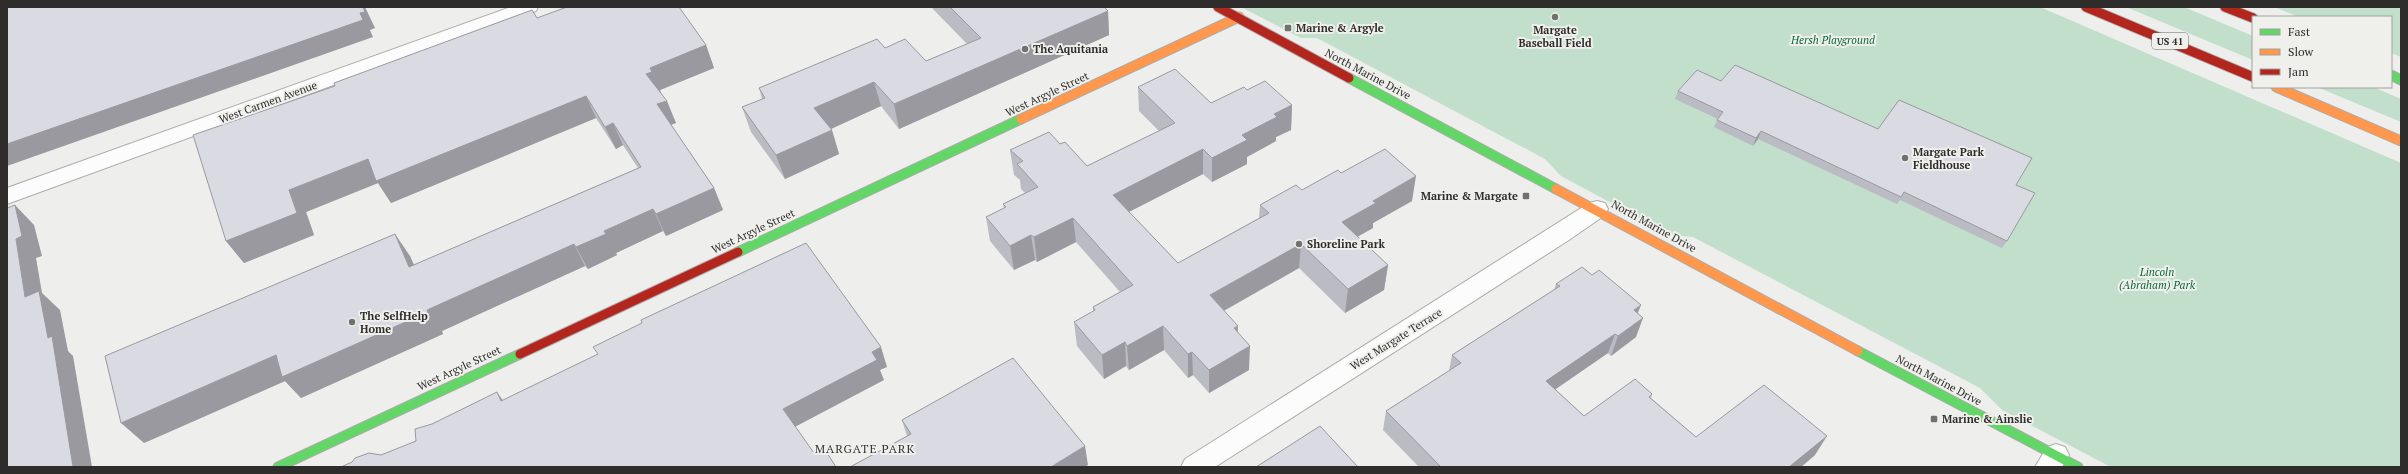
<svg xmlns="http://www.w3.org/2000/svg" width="2408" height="474" font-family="'PT Serif',serif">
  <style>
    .green { fill: #c1dfca }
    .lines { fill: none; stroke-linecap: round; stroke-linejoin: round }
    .street-casing { stroke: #adacab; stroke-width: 2 }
    .fast-casing { stroke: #adacab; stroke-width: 11 }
    .slow-casing { stroke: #adacab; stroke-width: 11 }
    .jam-casing { stroke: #adacab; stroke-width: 11 }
    .street { fill: #fcfcfc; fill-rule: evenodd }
    .fast { stroke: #63d668; stroke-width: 9 }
    .slow { stroke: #ff974d; stroke-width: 9 }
    .jam { stroke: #b3261e; stroke-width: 9 }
    .wall { fill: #bbbbc3 }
    .shaded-wall { fill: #99999f }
    .building { fill: #dadae3; stroke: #99999f }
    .poi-dot { fill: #71716f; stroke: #efefeb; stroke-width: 1.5 }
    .labels { text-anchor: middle; stroke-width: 4; stroke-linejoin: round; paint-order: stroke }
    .shield { fill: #efefeb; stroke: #686765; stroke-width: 1 }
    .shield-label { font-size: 10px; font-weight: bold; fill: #2e2d2c }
    .poi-label { font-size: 11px; font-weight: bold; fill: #2e2d2c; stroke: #efefeb; text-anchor: start }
    .park-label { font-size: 11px; font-style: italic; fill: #0c673b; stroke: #efefeb }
    .street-label { font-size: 11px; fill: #2e2d2c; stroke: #efefeb }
    .neighbourhood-label { font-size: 12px; letter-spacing: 1px; fill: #343431; stroke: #efefeb }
  </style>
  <rect width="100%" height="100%" fill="#eeeeec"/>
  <g class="green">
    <path d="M1241,7H2040L2401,163V467H2111L2002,410L1980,388L1693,237L1671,235L1561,176L1545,159L1317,38H1301Z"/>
    <path d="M2126,7H2184L2253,36V60Z"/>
    <path d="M2274,7H2401V57L2391,53V17H2299Z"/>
    <path d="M2317,87H2373L2401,99V122Z"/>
  </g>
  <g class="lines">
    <defs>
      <g id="street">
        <path d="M511,7H538L536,11L7,204V188Z"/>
        <path d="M1597,201L1605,203L1608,209L1605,215L1569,240L1215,467H1181L1185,459L1589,203Z"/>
        <path d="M2056,444L2065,447L2069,455L2062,467H2035L2047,447Z"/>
      </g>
      <g id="fast">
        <path d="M2391,75L2401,80"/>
        <path d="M1349,78L1556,189"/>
        <path d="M738,252L1021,119"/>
        <path d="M1858,351L2078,467"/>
        <path d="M278,467L520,354"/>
      </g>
      <g id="slow">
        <path d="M2276,87L2401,141"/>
        <path d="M1021,119L1239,17"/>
        <path d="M1556,189L1858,351"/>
      </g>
      <g id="jam">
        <path d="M1218,7L1349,78"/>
        <path d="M2086,7L2253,77"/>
        <path d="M2225,7L2253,18"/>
        <path d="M520,354L738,252"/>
      </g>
    </defs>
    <use href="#street" class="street-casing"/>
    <use href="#fast" class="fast-casing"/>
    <use href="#slow" class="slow-casing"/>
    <use href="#jam" class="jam-casing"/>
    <use href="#street" class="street"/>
    <use href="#fast" class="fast"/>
    <use href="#slow" class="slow"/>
    <use href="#jam" class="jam"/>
  </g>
  <g class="wall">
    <path d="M931,7H1104L1108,11L1109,35L899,129L881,106L831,129L839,154L785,179L751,132L742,107L762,99L759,88L885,48L926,61L967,44Z"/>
    <path d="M537,18L706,45L714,68L660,90L676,123L671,125L714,188L723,210L666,236L663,231L616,253L617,255L588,269L585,266L442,331L443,334L301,398L285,381L144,443L410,256L414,265L638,168L623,145L616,149L596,118L391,203L378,183L306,212L314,235L244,263L226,241Z"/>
    <path d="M1721,81L1878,129L2016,185L2007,241L2002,248L1900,200L1897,204L1758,139L1753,146L1714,127L1718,119L1675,99L1678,91Z"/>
    <path d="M1138,87L1211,103L1247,90L1292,105L1291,130L1276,137V141L1247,157V164L1212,182L1203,174L1129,212L1178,263L1259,218L1260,205L1302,190L1341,173L1412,201L1373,223V228L1357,237L1388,265L1384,290L1345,313L1299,268L1224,311L1238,332L1249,370L1209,393L1193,375L1188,378L1164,350L1129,370L1126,366L1104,379L1077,346L1074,322L1093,312V307L1120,292L1076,242L1037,262L1035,260L1014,270L990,241L986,217L1004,208L1003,204L1025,193L1021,189L1020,180L1014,175L1010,150L1087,166L1159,131L1139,111Z"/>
    <path d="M1556,284L1638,313L1636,337L1611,356L1608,353L1555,389L1584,416L1652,394L1651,398L1696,437L1815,455L1801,467H1419L1383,430L1386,411L1449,371L1452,355L1554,290Z"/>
    <path d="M902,420L1088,465L907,436Z"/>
  </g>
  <g class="shaded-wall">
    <path d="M363,7H365L375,28L370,30L373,37L7,166V144L360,13Z"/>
    <path d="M1108,11L1109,35L899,129L894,104Z"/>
    <path d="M706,45L714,68L660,90L661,94L646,74L650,68Z"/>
    <path d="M874,82L881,106L822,133L814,108Z"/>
    <path d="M586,96L596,118L391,203L378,183L306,212L314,235L244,263L226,241L289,190L368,159Z"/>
    <path d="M667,101L676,123L667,126L657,104Z"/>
    <path d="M1292,105L1291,130L1276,137V141L1247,157V164L1212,182V158L1242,135L1274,114Z"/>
    <path d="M613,123L623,145L616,149L605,127Z"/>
    <path d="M832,130L839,154L785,179L776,155Z"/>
    <path d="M1761,131L1758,139L1753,146L1756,138Z"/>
    <path d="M1203,149V174L1115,219L1113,195Z"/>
    <path d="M1416,176L1412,201L1373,223V228L1339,247L1342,222L1373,201Z"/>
    <path d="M714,188L723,210L666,236L656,214Z"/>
    <path d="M15,205L34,225L42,256L36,258L42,293L60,310L68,351L73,356L92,467H73L48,338L25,297L16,239Z"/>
    <path d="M653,209L663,231L616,253L617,255L588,269L576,247L604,231Z"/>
    <path d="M1073,218L1076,242L1037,262L1034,237Z"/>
    <path d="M395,234L410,256L424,289L409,267Z"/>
    <path d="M1031,235L1035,260L1014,270L1010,246Z"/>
    <path d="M574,244L585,266L442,331L443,334L301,398L285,381L144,443L121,423L276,355L427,310Z"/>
    <path d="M1301,244L1299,268L1209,319L1210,295Z"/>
    <path d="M1388,265L1384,290L1345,313L1348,289Z"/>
    <path d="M1641,305L1633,325L1634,310Z"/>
    <path d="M1643,318L1636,337L1611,356L1618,336Z"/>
    <path d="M1163,326L1164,350L1129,370L1127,346Z"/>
    <path d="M1238,326L1237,350L1234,328Z"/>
    <path d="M1615,334L1608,353L1540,400L1546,381Z"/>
    <path d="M1125,342L1126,366L1104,379L1102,355Z"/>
    <path d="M1250,346L1249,370L1209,393V370Z"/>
    <path d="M881,347L887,367L880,370L884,380L791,429L783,409L872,352Z"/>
    <path d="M1192,352L1193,375L1188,378V354Z"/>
    <path d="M497,392L511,412L501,401Z"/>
    <path d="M1827,436L1815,455L1801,467H1789Z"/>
    <path d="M1085,446L1088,465L1085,467H1051Z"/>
  </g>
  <g class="building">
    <path d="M7,7H363L365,12L360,13L363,20L7,144Z"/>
    <path d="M567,7H679L706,45L650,68L652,72L646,74L667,101L657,104L714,188L656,214L653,209L604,231L606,234L576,247L574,244L427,310L428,312L282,377L276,355L121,423L105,356L395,234L409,267L641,167L613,123L605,127L586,96L376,181L368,159L289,190L297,213L226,241L193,135L335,86L334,83L532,10L537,18Z"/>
    <path d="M950,7H1104L1108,11L894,104L874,82L814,108L832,130L776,155L742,107L765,98L759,88L877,39L885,48L905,39L926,61L981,38Z"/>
    <path d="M1735,65L1878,129L1899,100L2032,158L2016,185L2035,193L2007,241L1904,192L1901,197L1761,131L1756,138L1717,120L1723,112L1678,91L1697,70L1721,81Z"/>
    <path d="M1175,69L1211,103L1244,87L1247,90L1265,81L1292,105L1274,114L1277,117L1242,135L1247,140L1212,158L1203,149L1113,195L1178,263L1269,213L1260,205L1296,185L1302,190L1338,170L1341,173L1385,149L1416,176L1373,201L1376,203L1342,222L1388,265L1348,289L1301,244L1210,295L1238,326L1234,328L1250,346L1209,370L1192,352L1188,354L1163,326L1127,346L1125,342L1102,355L1074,322L1095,310L1093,307L1133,285L1073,218L1034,237L1031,235L1010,246L986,217L1006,207L1003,204L1038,187L1017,164L1023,161L1010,150L1049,132L1060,144L1065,142L1087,166L1175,123L1138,87Z"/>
    <path d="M15,205L22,236L16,239L25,297L39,291L48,338L52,336L73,467H7V208Z"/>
    <path d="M806,243L881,347L872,352L877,360L783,409L814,453L824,448L836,467H341L352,462L355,458L369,453L381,455L416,441L415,429L432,424L497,392L501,401L598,354L593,347L642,323L641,320Z"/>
    <path d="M1582,267L1592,275L1599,270L1641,305L1634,310L1643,318L1618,336L1615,334L1546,381L1584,416L1635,379L1652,394L1649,397L1696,437L1764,385L1827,436L1789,467H1441L1386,411L1461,363L1452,355L1560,286L1556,284Z"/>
    <path d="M1013,358L1085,446L1051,467H850L911,434L902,420Z"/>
    <path d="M1320,426L1358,467H1256Z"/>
  </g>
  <g class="poi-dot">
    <circle cx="1555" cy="17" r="4"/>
    <rect x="1284" y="24" width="8" height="8" rx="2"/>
    <circle cx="1025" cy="49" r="4"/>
    <circle cx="1905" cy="158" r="4"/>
    <rect x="1522" y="192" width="8" height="8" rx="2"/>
    <circle cx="1299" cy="244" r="4"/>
    <circle cx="352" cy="322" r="4"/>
    <rect x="1930" y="415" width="8" height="8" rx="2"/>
  </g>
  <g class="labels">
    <rect class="shield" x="2152" y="33" width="36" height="16" rx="3"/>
    <g class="shield-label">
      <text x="2170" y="45">US 41</text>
    </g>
    <g class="poi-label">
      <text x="1296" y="32">Marine &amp; Argyle</text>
      <text x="1555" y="34" text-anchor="middle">Margate<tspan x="1555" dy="13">Baseball Field</tspan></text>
      <text x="1033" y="53">The Aquitania</text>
      <text x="1913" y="156">Margate Park<tspan x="1913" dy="13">Fieldhouse</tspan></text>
      <text x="1518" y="200" text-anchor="end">Marine &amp; Margate</text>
      <text x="1307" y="248">Shoreline Park</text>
      <text x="360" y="320">The SelfHelp<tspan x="360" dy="13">Home</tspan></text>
      <text x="1942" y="423">Marine &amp; Ainslie</text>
    </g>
    <g class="park-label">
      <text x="1833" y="44">Hersh Playground</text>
      <text x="2157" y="276">Lincoln<tspan x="2157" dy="13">(Abraham) Park</tspan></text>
    </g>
    <g class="street-label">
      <text transform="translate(1368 74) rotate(28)" y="4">North Marine Drive</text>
      <text transform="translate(1047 94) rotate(-25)" y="4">West Argyle Street</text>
      <text transform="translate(268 102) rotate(-20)" y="4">West Carmen Avenue</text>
      <text transform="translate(1654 226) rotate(29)" y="4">North Marine Drive</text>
      <text transform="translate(753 231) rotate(-25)" y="4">West Argyle Street</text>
      <text transform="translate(1396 339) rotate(-32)" y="4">West Margate Terrace</text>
      <text transform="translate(459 368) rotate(-25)" y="4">West Argyle Street</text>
      <text transform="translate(1939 380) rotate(28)" y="4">North Marine Drive</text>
    </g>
    <g class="neighbourhood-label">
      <text x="865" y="453">MARGATE PARK</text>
    </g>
  </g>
  <rect width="2408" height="474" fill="none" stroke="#2e2d2c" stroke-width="16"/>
  <rect x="2252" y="16" width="140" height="72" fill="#efefeb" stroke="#a2a19f"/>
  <rect x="2260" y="29" width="20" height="6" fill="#63d668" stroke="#a2a19f"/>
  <text x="2288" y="36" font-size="12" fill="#2e2d2c">Fast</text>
  <rect x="2260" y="49" width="20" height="6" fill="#ff974d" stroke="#a2a19f"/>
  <text x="2288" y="56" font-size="12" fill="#2e2d2c">Slow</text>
  <rect x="2260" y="69" width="20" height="6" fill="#b3261e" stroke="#a2a19f"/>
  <text x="2288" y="76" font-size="12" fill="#2e2d2c">Jam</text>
</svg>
